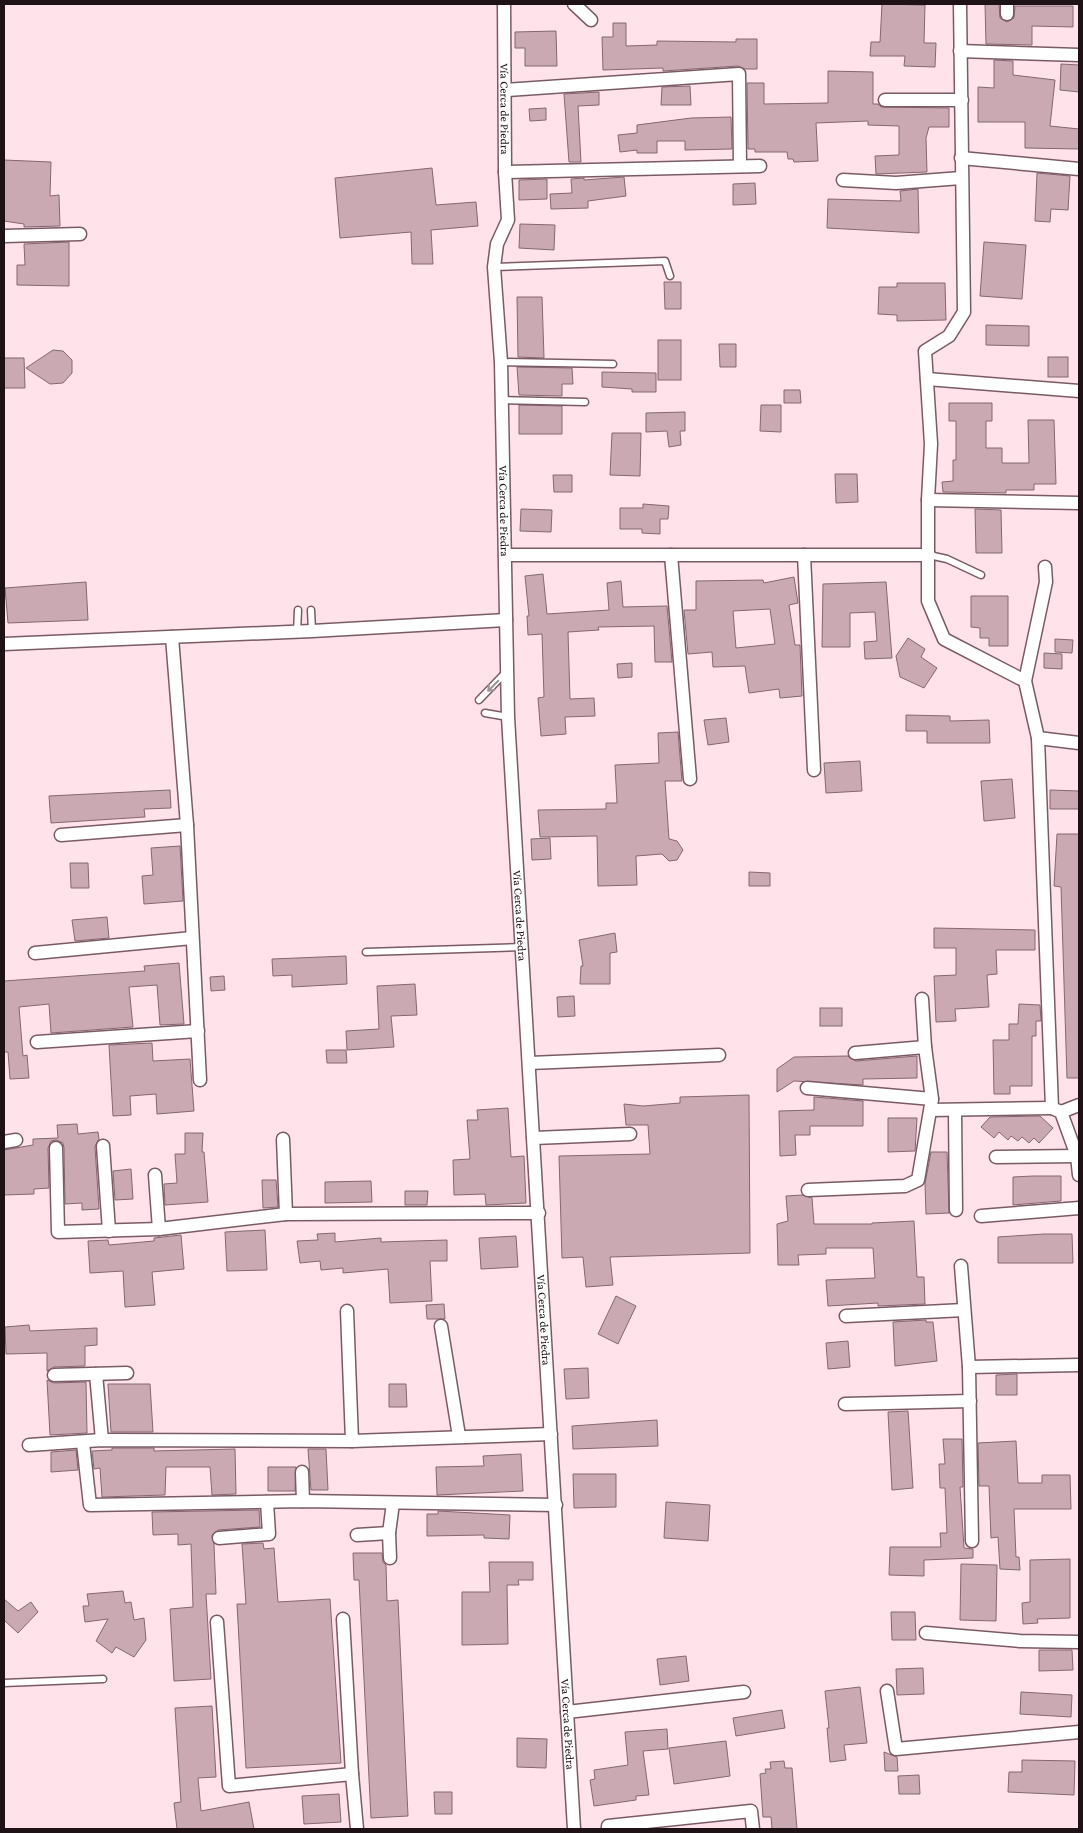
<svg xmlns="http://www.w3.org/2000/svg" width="1083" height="1833" font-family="'Crimson Pro',serif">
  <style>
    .building { fill: #cba9b3; stroke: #856770; fill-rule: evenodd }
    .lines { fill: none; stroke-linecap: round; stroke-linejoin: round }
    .lane-casing { stroke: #7a5b65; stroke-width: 9 }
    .street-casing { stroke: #7a5b65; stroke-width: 15 }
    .lane { stroke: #fff; stroke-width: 6 }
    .street { stroke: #fff; stroke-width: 12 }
    .oneway { stroke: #9a9496 }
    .labels { text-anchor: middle; stroke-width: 4; stroke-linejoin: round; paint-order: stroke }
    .street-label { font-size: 12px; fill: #1e1216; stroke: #ffe2ea }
  </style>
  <rect width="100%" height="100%" fill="#ffe2ea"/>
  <g class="building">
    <path d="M882,4L925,5L924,43H936L935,67L904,66L905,56H870L871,42H880Z"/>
    <path d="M985,4H999L1000,18L1007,22L1014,18L1015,6H1073V27L1032,26V45L986,44Z"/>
    <path d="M613,23H626V46L657,45V41L736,42V39H757V69H745L738,66L663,71V68L603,70L602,37H613Z"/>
    <path d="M556,31L557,66H525V48H515V32Z"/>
    <path d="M994,60L1013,61V75L1055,80L1050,126L1079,129V149L1025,148V122H978V87L994,88Z"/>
    <path d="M1061,64L1079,65V92L1060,90Z"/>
    <path d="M828,71L873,72V104H878L881,107L949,108V127H929L926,138L927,172L876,174L875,156L899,155V126L868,125V121L816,123L818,161L794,162L793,159H788L787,152H755V149H748L747,83H764V104L828,103Z"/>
    <path d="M690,86L691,105H661L662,87Z"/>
    <path d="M599,92V105L578,106L581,162H569L564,94Z"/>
    <path d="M546,108V120L530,121L529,109Z"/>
    <path d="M731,117L732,149L685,150V141H657V153H637V150L620,152L618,135L637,133V125L691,118Z"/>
    <path d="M4,160L51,162L50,196L59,195L60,226L24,227V224L4,221Z"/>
    <path d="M432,168L436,205L476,202L478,226L431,230L433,264H412L411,232L340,238L335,178Z"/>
    <path d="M1037,173L1070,176L1068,210L1051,209L1050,222L1035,221Z"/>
    <path d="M624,177L626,196L588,201V208L551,209L550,194L572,193L571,179L584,178V180Z"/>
    <path d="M547,179V199L519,200V180Z"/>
    <path d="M755,183L756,204L733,205V184Z"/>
    <path d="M918,189L919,233L827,228L828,199L901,201L900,191Z"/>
    <path d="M520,224L555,225L554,250L519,248Z"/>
    <path d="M69,242V286L17,285V265H25L24,244Z"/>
    <path d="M984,242L1026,245L1022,299L980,296Z"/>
    <path d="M664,282H681V309H665Z"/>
    <path d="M897,283H945L946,320L897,321V315L878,314L879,287H897Z"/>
    <path d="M517,297H542L544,358L518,357Z"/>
    <path d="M986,325L1029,326V346L986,345Z"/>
    <rect x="658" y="340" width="23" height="40"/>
    <path d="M719,344H736V367H720Z"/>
    <path d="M53,350L63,351L72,360V373L63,383L50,384L26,368Z"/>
    <rect x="1048" y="357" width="20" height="20"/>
    <path d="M4,358H24L25,388H4Z"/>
    <path d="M517,367L572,368L573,384H562V396L519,395Z"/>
    <path d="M602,372L656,373V392H632V389L602,387Z"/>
    <path d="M784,390H800L801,403H784Z"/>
    <path d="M949,403H992V421H986V448H1002V463H1029L1028,420H1054L1056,484H1034V490H1006V493L943,492L942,482L953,481V460H956V421H949Z"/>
    <path d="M519,405L562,406V434H519Z"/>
    <path d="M761,405H781V432L760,431Z"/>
    <path d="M685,412V431H680L681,445L669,447L667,431L646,432V413Z"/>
    <path d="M612,433H641L640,476L610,475Z"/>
    <path d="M835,474H857L858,502L836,503Z"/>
    <path d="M553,475H572V492H554Z"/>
    <path d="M643,504L669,506L668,519H660V534L642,533V529H620V508H643Z"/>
    <path d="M521,509L552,510L551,532L520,531Z"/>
    <path d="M975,509L1001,510L1002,553H976Z"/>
    <path d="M543,574L547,614L609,610L607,583L621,581L623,607L667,606L672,662H655L654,626L598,627L599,630L568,632L570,699L594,698L595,716L565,717L566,734L541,736L538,698L544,697L542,634L528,635L527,616H529L525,576Z"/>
    <path d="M794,577L798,603L789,605L795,645H800L802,696L780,698L779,689L749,693L745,666L713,667L712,652L688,654L684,610H696V581L763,580L764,583ZM770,609L775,644L736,648L733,611Z"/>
    <path d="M86,582L88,620L8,623L5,588Z"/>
    <path d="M886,582L892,658L865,659L864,642L877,641L875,612L850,613V647H822L823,584Z"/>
    <path d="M971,596H1008V646H989V638H980V628L971,627Z"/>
    <path d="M908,638L925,649L921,657L937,668L924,688L900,677L896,656Z"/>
    <path d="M1055,639L1073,640L1072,653L1055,652Z"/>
    <path d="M1044,653L1062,654V669L1044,668Z"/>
    <path d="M632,663V677L618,678L617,664Z"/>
    <path d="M906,715L950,716V721L989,720L990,743H927V731H906Z"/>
    <path d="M726,718L729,742L708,745L704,720Z"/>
    <path d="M678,732L682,781H665L669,839L677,841L683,850L677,860L669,861L662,854L636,856L637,885L598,886L597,836L540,837L538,810L606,809V803H617L615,765L659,763L658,733Z"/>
    <path d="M860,761L862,791L826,793L824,763Z"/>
    <path d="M1012,779L1015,818L984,821L981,781Z"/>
    <path d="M170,790L171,808L144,809L145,817L51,823L49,796Z"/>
    <path d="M1050,790L1079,791V809H1050Z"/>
    <path d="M1057,834H1079V1078H1067L1061,887L1054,886Z"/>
    <path d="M550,838L551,859L532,860L531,839Z"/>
    <path d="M180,846L183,901L144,904L142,876L153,875L151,848Z"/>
    <path d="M70,863H88L89,888H71Z"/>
    <path d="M749,872L770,873V886H749Z"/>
    <path d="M107,917L109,938L75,941L72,920Z"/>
    <path d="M934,928L1035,930V950H996L997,974L987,975L989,1007L955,1009L956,1021L936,1022L934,976L956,975V948H934Z"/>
    <path d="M615,933L617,952L610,953V984H580L581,966H583L579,940Z"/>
    <path d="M346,956L347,984L292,987V975L273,976L272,959Z"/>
    <path d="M179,963L184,1024L160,1025L157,985L129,987L133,1027L51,1033L49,1004L19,1007L23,1056L27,1055L29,1078L10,1079L8,1052H4V981L145,971L144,966Z"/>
    <path d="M224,976L225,990L211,991L210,977Z"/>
    <path d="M415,984L417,1015L391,1016L394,1047L347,1050L346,1031L379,1029L377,986Z"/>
    <path d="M574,996L575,1016L558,1017L557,997Z"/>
    <path d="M1019,1004L1040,1005L1041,1021H1036V1036H1032V1086H1010V1094H994L993,1040H1009V1024H1018Z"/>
    <rect x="820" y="1008" width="22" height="18"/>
    <path d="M152,1043L153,1061L190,1059L194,1111L157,1114L156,1094L130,1096L131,1115L113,1116L109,1045Z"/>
    <path d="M326,1050H346L347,1063H327Z"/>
    <path d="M848,1056L856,1061L917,1056V1078L863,1079V1085L794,1081L777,1092V1069L794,1057Z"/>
    <path d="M749,1095L750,1253L610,1257L613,1285L586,1287L583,1257L562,1258L559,1156L650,1154L648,1125H626L624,1104L643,1106L680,1103V1097Z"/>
    <path d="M814,1097L863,1101V1126H810V1135H795L796,1155L780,1156L779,1111L814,1110Z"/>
    <path d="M508,1108L511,1157L524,1156L526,1203L486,1205L485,1194L454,1195L453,1160L470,1159L467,1120H478L477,1110Z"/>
    <path d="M1040,1116L1053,1128L1039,1143L1034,1138L1029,1143L1022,1137L1018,1141L1011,1136L1008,1140L999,1132L994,1138L981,1127L990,1117Z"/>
    <path d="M888,1118H917L915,1151L888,1152Z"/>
    <path d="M77,1124L78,1134L98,1132L99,1139L95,1147L99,1209L82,1210V1203L65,1204L64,1148L63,1143L56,1140L51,1141L48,1148L49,1188L34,1189V1194L4,1195V1150L33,1145V1139L58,1138L57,1125Z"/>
    <path d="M185,1133H203L202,1152H204L208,1202L165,1205L164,1184L177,1183L175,1154H185Z"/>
    <path d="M931,1152H947L949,1213L926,1214L925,1184Z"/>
    <path d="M131,1169L133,1199L115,1200L113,1171Z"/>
    <path d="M1033,1176H1061V1201L1013,1205V1177Z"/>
    <path d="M262,1180H276L278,1207L263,1208Z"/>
    <path d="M371,1181L372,1202L325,1203V1182Z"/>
    <path d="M405,1191H428L427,1205H405Z"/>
    <path d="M802,1195L812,1198L814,1224H872V1223L914,1221L917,1277H924L925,1304L878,1306V1303L828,1306L826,1280L875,1278L873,1248H826V1254L798,1255L799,1265H778L777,1224L788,1221L786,1196Z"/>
    <path d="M265,1230L267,1270L227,1271L225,1232Z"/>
    <path d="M335,1233V1242L381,1238V1242L447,1240V1261H430L432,1301L390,1303L388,1269L343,1273V1268L321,1270L320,1261L300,1263L297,1241L318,1240L317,1234Z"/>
    <path d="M1044,1234H1072L1073,1263H998V1237Z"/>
    <path d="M181,1235L184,1269L152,1272L155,1305L125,1307L123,1271L90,1273L88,1241L108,1240L109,1245L154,1241V1238Z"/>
    <path d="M516,1236L518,1267L481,1269L479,1238Z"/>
    <path d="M616,1296L636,1306L618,1344L598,1334Z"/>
    <path d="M444,1304L445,1319H427L426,1305Z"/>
    <path d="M926,1320V1322H933L937,1361L895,1366L893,1322Z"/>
    <path d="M29,1325L30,1331L97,1328V1345L85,1346V1366L54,1367L47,1371V1353L6,1354L5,1327Z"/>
    <path d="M848,1341L850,1367L828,1369L826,1343Z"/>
    <path d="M588,1368L589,1398L566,1399L564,1369Z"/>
    <path d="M1017,1374V1395H996V1375Z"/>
    <path d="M47,1380L54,1383L86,1382L87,1433L50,1435Z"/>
    <path d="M108,1384H150L153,1432H111Z"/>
    <path d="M389,1384H406L407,1407H389Z"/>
    <path d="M908,1411L913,1488L892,1490L888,1412Z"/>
    <path d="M657,1420L658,1446L573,1449L572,1426Z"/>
    <path d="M943,1439H962L963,1487H960L964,1548L973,1549V1558L924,1560V1576L889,1575L890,1547H941L940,1533H947L945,1488H940L939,1464H945Z"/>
    <path d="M1016,1441L1018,1483H1042V1475H1070L1071,1509H1014L1016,1557H1019L1020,1570L1000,1569L998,1537L991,1538L989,1486H979L978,1443Z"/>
    <path d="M112,1448H154V1451L235,1449L236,1494L212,1495L210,1467H166L165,1495L102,1497L100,1468L94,1469L92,1451L112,1450Z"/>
    <path d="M308,1449H326L328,1490H311Z"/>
    <path d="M76,1450L78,1470L51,1472V1452Z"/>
    <path d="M521,1454L523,1491L437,1495L436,1467L484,1466L483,1456Z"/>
    <path d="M268,1467H296L295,1491H268Z"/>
    <path d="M573,1474H616V1507L574,1508Z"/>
    <path d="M666,1502L710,1505L708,1541L664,1538Z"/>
    <path d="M259,1510L260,1527L218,1530L212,1535L214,1544L216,1594H206L211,1679L174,1681L170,1609L193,1607L191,1544L178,1545V1534L153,1535L152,1512Z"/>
    <path d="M438,1511L510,1515L509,1539L484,1538V1535L427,1536V1514H438Z"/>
    <path d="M263,1543L264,1549L274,1548L278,1602L330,1599L341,1763L246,1768L237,1604H246L242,1544Z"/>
    <path d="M353,1553H382L383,1562L386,1565L387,1601L398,1600L408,1816L371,1818L359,1580H354Z"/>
    <path d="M1070,1559V1618L1037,1619L1038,1623L1023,1624L1022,1603L1030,1602V1560Z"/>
    <path d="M489,1562H533V1580H518L519,1585H507L508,1644L462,1645V1592H490Z"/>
    <path d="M961,1564L997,1565L996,1621L960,1620Z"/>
    <path d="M123,1591L125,1603L131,1602L134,1620L144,1618L146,1640L134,1657L116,1647L112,1653L96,1641L108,1619L85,1622L83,1606H89L87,1594Z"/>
    <path d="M4,1599L18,1611L31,1602L38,1612L18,1633L4,1620Z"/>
    <path d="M891,1612H915L916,1640H892Z"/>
    <path d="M1039,1650H1072L1073,1670L1039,1671Z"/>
    <path d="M686,1656L689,1681L660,1685L657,1659Z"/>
    <path d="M923,1668L924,1694L897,1695L896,1669Z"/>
    <path d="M860,1687L867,1743L844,1745L846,1760L830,1762L827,1728H829L825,1691Z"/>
    <path d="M1021,1692L1072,1695L1071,1717L1020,1714Z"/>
    <path d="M212,1706L216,1777L198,1778L201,1811L249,1802L254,1829H177L174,1803L181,1802L175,1708Z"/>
    <path d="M782,1710L785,1728L736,1736L733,1718Z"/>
    <path d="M667,1729L668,1749L643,1751L649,1795L636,1796V1800L594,1806L590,1780L595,1779L594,1770L628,1765L625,1732Z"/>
    <path d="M517,1738L547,1739L546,1768L517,1767Z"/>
    <path d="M726,1741L730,1776L674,1784L669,1748Z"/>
    <path d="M884,1752L897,1757L898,1771H885Z"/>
    <path d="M1022,1760L1075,1761L1074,1795L1008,1792L1009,1772H1022Z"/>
    <path d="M784,1761L785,1768H792L797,1829H772L771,1817H763L760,1774L766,1773L765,1769H771L770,1762Z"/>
    <path d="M919,1775L920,1794H899L898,1776Z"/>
    <path d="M434,1792H452V1814H435Z"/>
    <path d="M339,1794L341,1822L304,1824L302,1796Z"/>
  </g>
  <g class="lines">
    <defs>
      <g id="lane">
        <path d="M494,267L665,261L670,276"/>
        <path d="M501,362L613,364"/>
        <path d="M502,400L585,402"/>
        <path d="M929,555L947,559L981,575"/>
        <path d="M311,610L312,631"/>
        <path d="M297,632L298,610"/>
        <path d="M479,700L506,672"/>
        <path d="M485,713L508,717"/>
        <path d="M366,952L522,947"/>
        <path d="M4,1683L103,1679"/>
      </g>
      <g id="street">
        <path id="s1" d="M504,4L505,172L508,220L497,244L494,267L501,362L508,717L574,1829"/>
        <path d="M574,4L591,20"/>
        <path d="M960,4L964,312L949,336L925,351L931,444L928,500V601L944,639L1025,681L1038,738L1052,1108L1061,1112L1077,1156L1079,1175"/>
        <path d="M1007,4V14"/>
        <path d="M960,51L1079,55"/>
        <path d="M506,90L739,74L740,165"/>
        <path d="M885,100H962"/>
        <path d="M961,158L1079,169"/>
        <path d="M505,172L760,166"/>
        <path d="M843,180L896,183L961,178"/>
        <path d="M4,236L80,234"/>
        <path d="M927,379L1079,391"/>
        <path d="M928,500L1079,503"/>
        <path d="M505,555H929"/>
        <path d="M671,555L690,779"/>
        <path d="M804,555L814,770"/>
        <path d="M172,637L187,825L200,1080"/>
        <path d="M4,644L312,631L506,620"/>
        <path d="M1025,681L1046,582L1045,567"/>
        <path d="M1038,738L1079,743"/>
        <path d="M61,835L187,825"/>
        <path d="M35,953L192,938"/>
        <path d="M37,1042L198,1031"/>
        <path d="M855,1053L925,1047"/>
        <path d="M530,1063L719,1055"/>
        <path d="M807,1088L932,1099"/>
        <path d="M931,1110L1052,1108"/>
        <path d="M955,1111L956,1210"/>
        <path d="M1061,1112L1079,1105"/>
        <path d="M534,1138L630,1134"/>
        <path d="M283,1139L286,1214"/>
        <path d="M4,1142L16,1140"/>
        <path d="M103,1146L109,1231"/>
        <path d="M56,1148L58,1232L159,1229L286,1214L539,1213"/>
        <path d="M996,1157L1077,1156"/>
        <path d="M155,1175L159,1229"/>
        <path d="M808,1190L905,1186L918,1180L932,1099L925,1047L922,999"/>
        <path d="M981,1216L1079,1208"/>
        <path d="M961,1266L969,1367L972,1541"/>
        <path d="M347,1311L352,1441"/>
        <path d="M846,1316L964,1310"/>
        <path d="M441,1326L459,1436"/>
        <path d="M969,1367L1079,1365"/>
        <path d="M96,1374L102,1440"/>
        <path d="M54,1375L127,1373"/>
        <path d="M845,1404L970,1401"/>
        <path d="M83,1443L90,1505L303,1501L556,1505"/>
        <path d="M29,1445L102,1440L352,1441L551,1434"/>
        <path d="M302,1472L303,1501"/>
        <path d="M357,1535L389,1533"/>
        <path d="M219,1538L269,1534L267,1502"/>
        <path d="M390,1558L389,1533L393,1503"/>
        <path d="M343,1619L352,1774L357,1829"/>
        <path d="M217,1622L229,1786L352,1774"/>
        <path d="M926,1633L1020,1641L1079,1642"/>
        <path d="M887,1691L896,1749L1079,1732"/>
        <path d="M567,1712L744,1692"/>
        <path d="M608,1829V1826L751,1811L753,1829"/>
      </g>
    </defs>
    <use href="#lane" class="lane-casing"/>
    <use href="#street" class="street-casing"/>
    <use href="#lane" class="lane"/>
    <use href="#street" class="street"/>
  </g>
  <defs><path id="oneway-shaft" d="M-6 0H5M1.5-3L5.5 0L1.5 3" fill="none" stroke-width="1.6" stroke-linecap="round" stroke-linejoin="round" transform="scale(1.25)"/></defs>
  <use class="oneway" href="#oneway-shaft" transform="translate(493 686) rotate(135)"/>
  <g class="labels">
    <g class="street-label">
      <text dy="4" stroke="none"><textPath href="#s1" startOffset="105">Vía Cerca de Piedra</textPath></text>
      <text dy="4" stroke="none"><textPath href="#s1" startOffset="510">Vía Cerca de Piedra</textPath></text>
      <text dy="4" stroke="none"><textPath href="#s1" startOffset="915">Vía Cerca de Piedra</textPath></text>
      <text dy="4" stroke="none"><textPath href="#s1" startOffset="1320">Vía Cerca de Piedra</textPath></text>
      <text dy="4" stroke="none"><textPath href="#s1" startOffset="1725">Vía Cerca de Piedra</textPath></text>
    </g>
  </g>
  <rect width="1083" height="1833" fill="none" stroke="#1e1216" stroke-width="10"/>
</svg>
